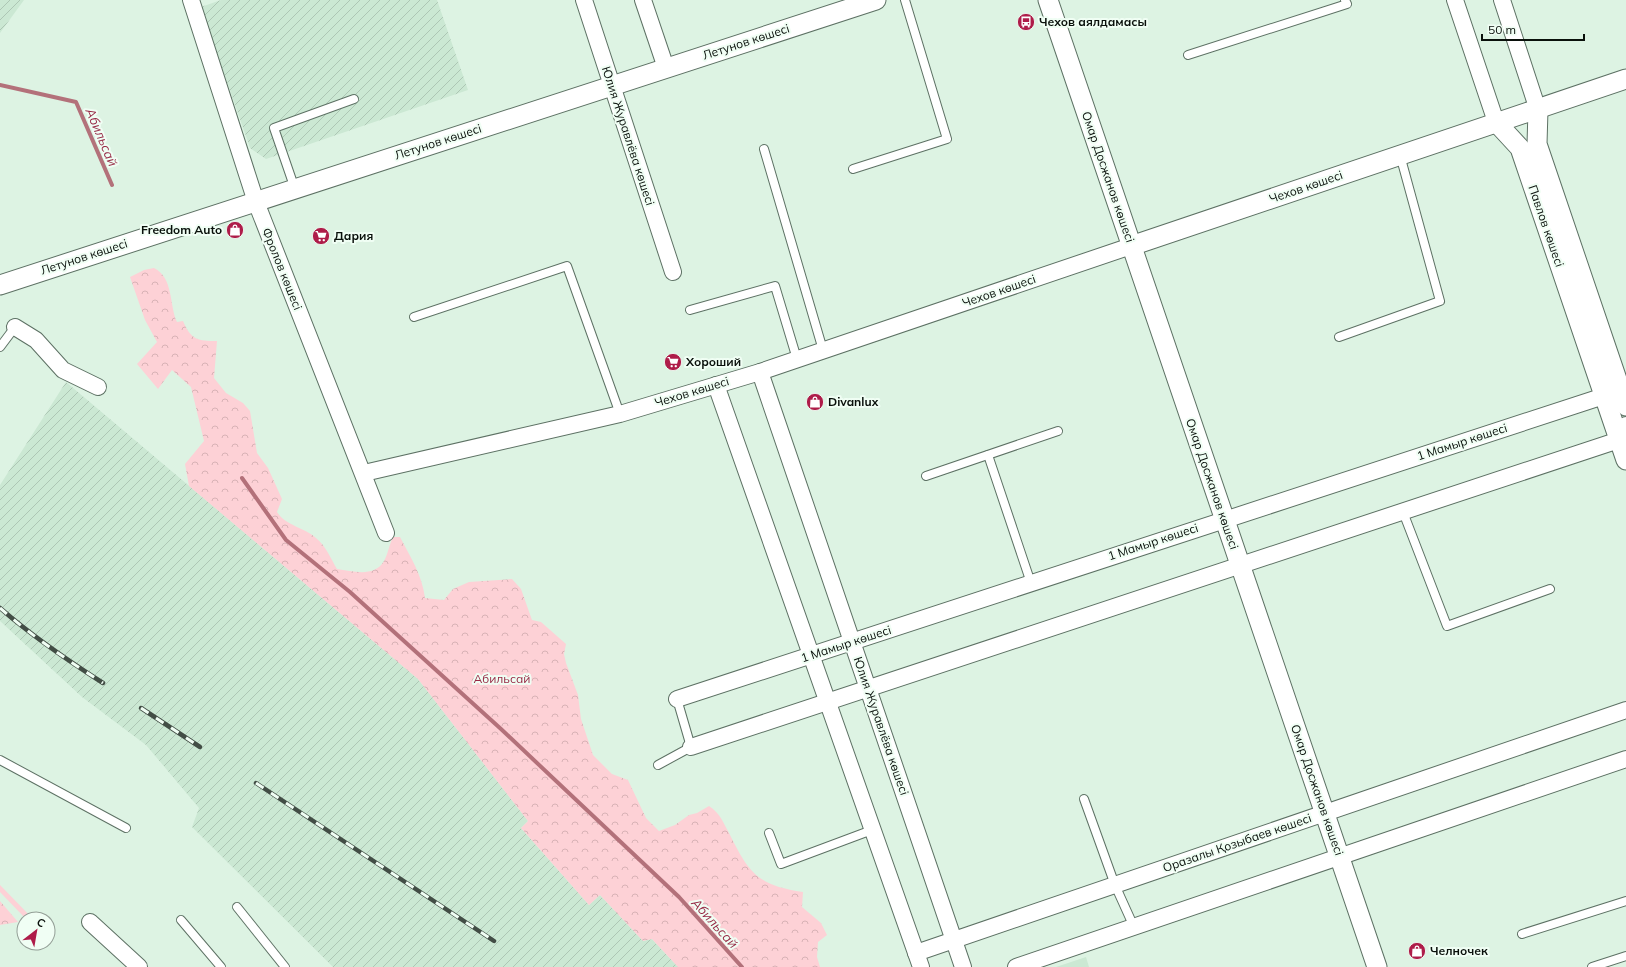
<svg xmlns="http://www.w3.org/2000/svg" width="1626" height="967" font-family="Mulish,sans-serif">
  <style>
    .built { fill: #cbe8d3 }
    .industrial { fill: url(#industrial-furrows) }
    .forest { fill: url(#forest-crowns) }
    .pitch { fill: #fdd1d6 }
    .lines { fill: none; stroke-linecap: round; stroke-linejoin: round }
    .stream { stroke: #b3717a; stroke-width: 4 }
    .service-casing { stroke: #5d7164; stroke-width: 10 }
    .minor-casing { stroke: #5d7164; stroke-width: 18 }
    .tertiary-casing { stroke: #5d7164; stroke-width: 21 }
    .service { stroke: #fff; stroke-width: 8 }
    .minor { stroke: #fff; stroke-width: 16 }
    .tertiary { stroke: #fff; stroke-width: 19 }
    .rail-casing { stroke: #424d45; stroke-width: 4.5 }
    .rail { stroke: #f0fef4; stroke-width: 3; stroke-dasharray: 9; stroke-linecap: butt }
    .labels { text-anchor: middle; stroke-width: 4; stroke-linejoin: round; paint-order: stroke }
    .poi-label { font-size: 12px; font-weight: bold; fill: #09100b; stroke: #f0fef4; text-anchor: start }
    .street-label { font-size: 12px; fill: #09100b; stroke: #f0fef4 }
    .park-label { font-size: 12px; fill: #962844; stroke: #f0fef4 }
    .water-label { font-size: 13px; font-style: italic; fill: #962844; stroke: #f0fef4 }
  </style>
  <defs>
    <pattern id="industrial-furrows" width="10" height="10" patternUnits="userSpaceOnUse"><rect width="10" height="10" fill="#cbe8d3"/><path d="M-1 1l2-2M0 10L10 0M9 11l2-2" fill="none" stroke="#adc6b4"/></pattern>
    <pattern id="forest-crowns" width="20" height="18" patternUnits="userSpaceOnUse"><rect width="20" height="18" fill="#fdd1d6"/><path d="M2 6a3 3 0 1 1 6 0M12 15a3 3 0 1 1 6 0" fill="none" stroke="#d8b2b6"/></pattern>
  </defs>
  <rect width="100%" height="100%" fill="#ddf3e3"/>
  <path class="built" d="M1086,957L1089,967H1056Z"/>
  <g class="industrial">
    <path d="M0,0H24L0,33Z"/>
    <path d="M221,0H437L468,90L266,159L250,148L201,7Z"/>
    <path d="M66,382L418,679L528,821L521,828L589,905L600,895L643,941L652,939L678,967H333L192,827L199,808L146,745L82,697L0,621V485Z"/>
  </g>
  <g class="forest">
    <path d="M154,268C174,278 169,305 177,322L183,321C191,340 198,341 217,341L214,378L226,393L243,403L250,411L257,453L268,468L282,499L277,512C286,526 304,527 316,538C326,546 331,559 337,569C353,571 374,578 384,561C388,554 389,545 393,537H400C411,558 422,575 425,598L444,600L453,589L469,582L512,579L521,589L532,620L541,622L566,644L564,654L566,663L578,695L581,719L593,755L612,774L628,780L646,818L659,831L675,825L689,815L697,813L709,806C720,813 723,822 729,833C749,873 757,885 803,892L802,907L821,923L827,935L818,942L817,957L820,967H678L652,939L643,941L600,895L589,905L521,828L528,821L418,679L189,486L185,464L204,441L191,387L172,370L158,389L137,364L157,342L145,320L130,277L144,270Z"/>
    <path d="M0,901L18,922L0,925Z"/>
  </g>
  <path class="pitch" d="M0,885L33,919H26L0,892Z"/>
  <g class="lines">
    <g class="stream">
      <path d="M0,85L76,102L112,185"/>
      <path d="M242,478L286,540L350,592L501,729L679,897L742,967"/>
    </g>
    <defs>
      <g id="service">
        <path d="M1188,55L1347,4L1345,0"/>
        <path d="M764,149L823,350"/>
        <path d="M853,169L947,139L905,0"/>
        <path d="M295,189L274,128L354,99"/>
        <path d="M690,310L775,286L797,359"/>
        <path d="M414,317L567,266L620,414"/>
        <path d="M1339,337L1440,301L1400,155"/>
        <path d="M0,347L15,327"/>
        <path d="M988,455L1031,583"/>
        <path d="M926,476L1058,431"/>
        <path d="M1403,512L1447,626L1550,589"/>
        <path d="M0,760L126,828"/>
        <path d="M658,765L691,747L677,699"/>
        <path d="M1084,799L1115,885L1134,927"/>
        <path d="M769,833L781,864L872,830"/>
        <path d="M237,907L285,967"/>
        <path d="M181,920L221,967"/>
        <path d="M1522,934L1626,901"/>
        <path d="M1592,967L1626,956"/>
      </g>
      <g id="minor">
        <path d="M191,0L256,202L386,533"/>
        <path d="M584,0L673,272"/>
        <path d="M643,0L666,68"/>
        <path d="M1455,0L1496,122"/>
        <path d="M1502,0L1538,110"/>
        <path d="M15,327L36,340L63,370L98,387"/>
        <path d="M760,372L963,967"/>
        <path d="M716,385L921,967"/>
        <path d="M364,473L620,414L760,372L1131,246"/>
        <path d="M677,699L1604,396L1614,404"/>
        <path d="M691,747L1619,440L1626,425"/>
        <path d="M90,922L139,967"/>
        <path d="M916,953L1626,710"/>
        <path d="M1016,967L1626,759"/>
      </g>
      <g id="tertiary">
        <path d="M1048,0L1377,967"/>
        <path d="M1538,110L1537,144L1626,406"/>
        <path d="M1496,122L1520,148L1626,460"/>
        <path d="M1131,246L1626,79"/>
        <path d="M0,285L876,0"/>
      </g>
    </defs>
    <use href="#service" class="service-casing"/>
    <use href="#minor" class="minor-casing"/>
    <use href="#tertiary" class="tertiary-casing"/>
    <use href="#service" class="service"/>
    <use href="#minor" class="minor"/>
    <use href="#tertiary" class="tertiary"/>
    <defs>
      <g id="rail">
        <path d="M0,608C32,636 67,660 103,683"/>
        <path d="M141,708L200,747"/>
        <path d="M256,783L494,941"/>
      </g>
    </defs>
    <use href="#rail" class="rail-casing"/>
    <use href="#rail" class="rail"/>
  </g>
  <defs>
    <symbol id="bus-disc" viewBox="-11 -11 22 22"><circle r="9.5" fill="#ae1c49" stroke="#f0fef4"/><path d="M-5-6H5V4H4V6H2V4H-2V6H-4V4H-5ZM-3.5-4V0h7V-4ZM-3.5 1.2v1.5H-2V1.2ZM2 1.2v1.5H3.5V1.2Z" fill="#fff"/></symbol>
    <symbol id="shop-disc" viewBox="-11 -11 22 22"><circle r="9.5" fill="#ae1c49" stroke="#f0fef4"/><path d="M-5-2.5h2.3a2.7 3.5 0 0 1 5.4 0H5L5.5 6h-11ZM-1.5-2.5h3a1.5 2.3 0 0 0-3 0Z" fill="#fff"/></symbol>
    <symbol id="supermarket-disc" viewBox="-11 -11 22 22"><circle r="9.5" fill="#ae1c49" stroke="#f0fef4"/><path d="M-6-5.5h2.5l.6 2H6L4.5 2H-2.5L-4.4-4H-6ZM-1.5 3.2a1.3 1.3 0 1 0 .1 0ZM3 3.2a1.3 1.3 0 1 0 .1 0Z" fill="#fff"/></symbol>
  </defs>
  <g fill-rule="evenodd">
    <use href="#bus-disc" x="1016" y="12" width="20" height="20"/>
    <use href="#shop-disc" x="225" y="220" width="20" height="20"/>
    <use href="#supermarket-disc" x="311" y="226" width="20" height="20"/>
    <use href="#supermarket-disc" x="663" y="352" width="20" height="20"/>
    <use href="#shop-disc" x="805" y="392" width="20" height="20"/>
    <use href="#shop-disc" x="1407" y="941" width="20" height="20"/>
  </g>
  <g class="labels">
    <g class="poi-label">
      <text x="1039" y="26">Чехов аялдамасы</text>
      <text x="222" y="234" text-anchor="end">Freedom Auto</text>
      <text x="334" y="240">Дария</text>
      <text x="686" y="366">Хороший</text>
      <text x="828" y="406">Divanlux</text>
      <text x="1430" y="955">Челночек</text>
    </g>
    <g class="street-label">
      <text transform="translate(746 42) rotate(-18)" y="4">Летунов көшесі</text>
      <text transform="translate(628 136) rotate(72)" y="4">Юлия Журавлёва көшесі</text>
      <text transform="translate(438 142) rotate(-18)" y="4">Летунов көшесі</text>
      <text transform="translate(1108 177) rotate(71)" y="4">Омар Досжанов көшесі</text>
      <text transform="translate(1306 187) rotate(-19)" y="4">Чехов көшесі</text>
      <text transform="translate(1546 226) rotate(71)" y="4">Павлов көшесі</text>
      <text transform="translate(84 257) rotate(-18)" y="4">Летунов көшесі</text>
      <text transform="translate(282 269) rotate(68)" y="4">Фролов көшесі</text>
      <text transform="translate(999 291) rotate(-19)" y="4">Чехов көшесі</text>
      <text transform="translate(692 392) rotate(-17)" y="4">Чехов көшесі</text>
      <text transform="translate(1462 442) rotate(-18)" y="4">1 Мамыр көшесі</text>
      <text transform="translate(1212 484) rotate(71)" y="4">Омар Досжанов көшесі</text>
      <text transform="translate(1153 542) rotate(-18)" y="4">1 Мамыр көшесі</text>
      <text transform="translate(846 644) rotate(-18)" y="4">1 Мамыр көшесі</text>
      <text transform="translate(881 726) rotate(71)" y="4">Юлия Журавлёва көшесі</text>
      <text transform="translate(1317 790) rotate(71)" y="4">Омар Досжанов көшесі</text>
      <text transform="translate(1237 843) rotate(-19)" y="4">Оразалы Қозыбаев көшесі</text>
    </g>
    <g class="park-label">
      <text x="502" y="683">Абильсай</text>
    </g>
    <g class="water-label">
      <text transform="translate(102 137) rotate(67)" y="5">Абильсай</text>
      <text transform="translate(715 923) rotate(48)" y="5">Абильсай</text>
    </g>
  </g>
  <g transform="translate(36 931) rotate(31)"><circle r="19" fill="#f0fef4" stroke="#949f97"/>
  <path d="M0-3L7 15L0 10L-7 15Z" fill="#ae1c49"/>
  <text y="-6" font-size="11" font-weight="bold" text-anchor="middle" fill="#09100b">С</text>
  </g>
  <path d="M1482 34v6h102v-6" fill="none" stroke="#09100b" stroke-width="2"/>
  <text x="1488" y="34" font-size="12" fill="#09100b" stroke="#f0fef4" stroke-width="3" paint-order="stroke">50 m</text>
</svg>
